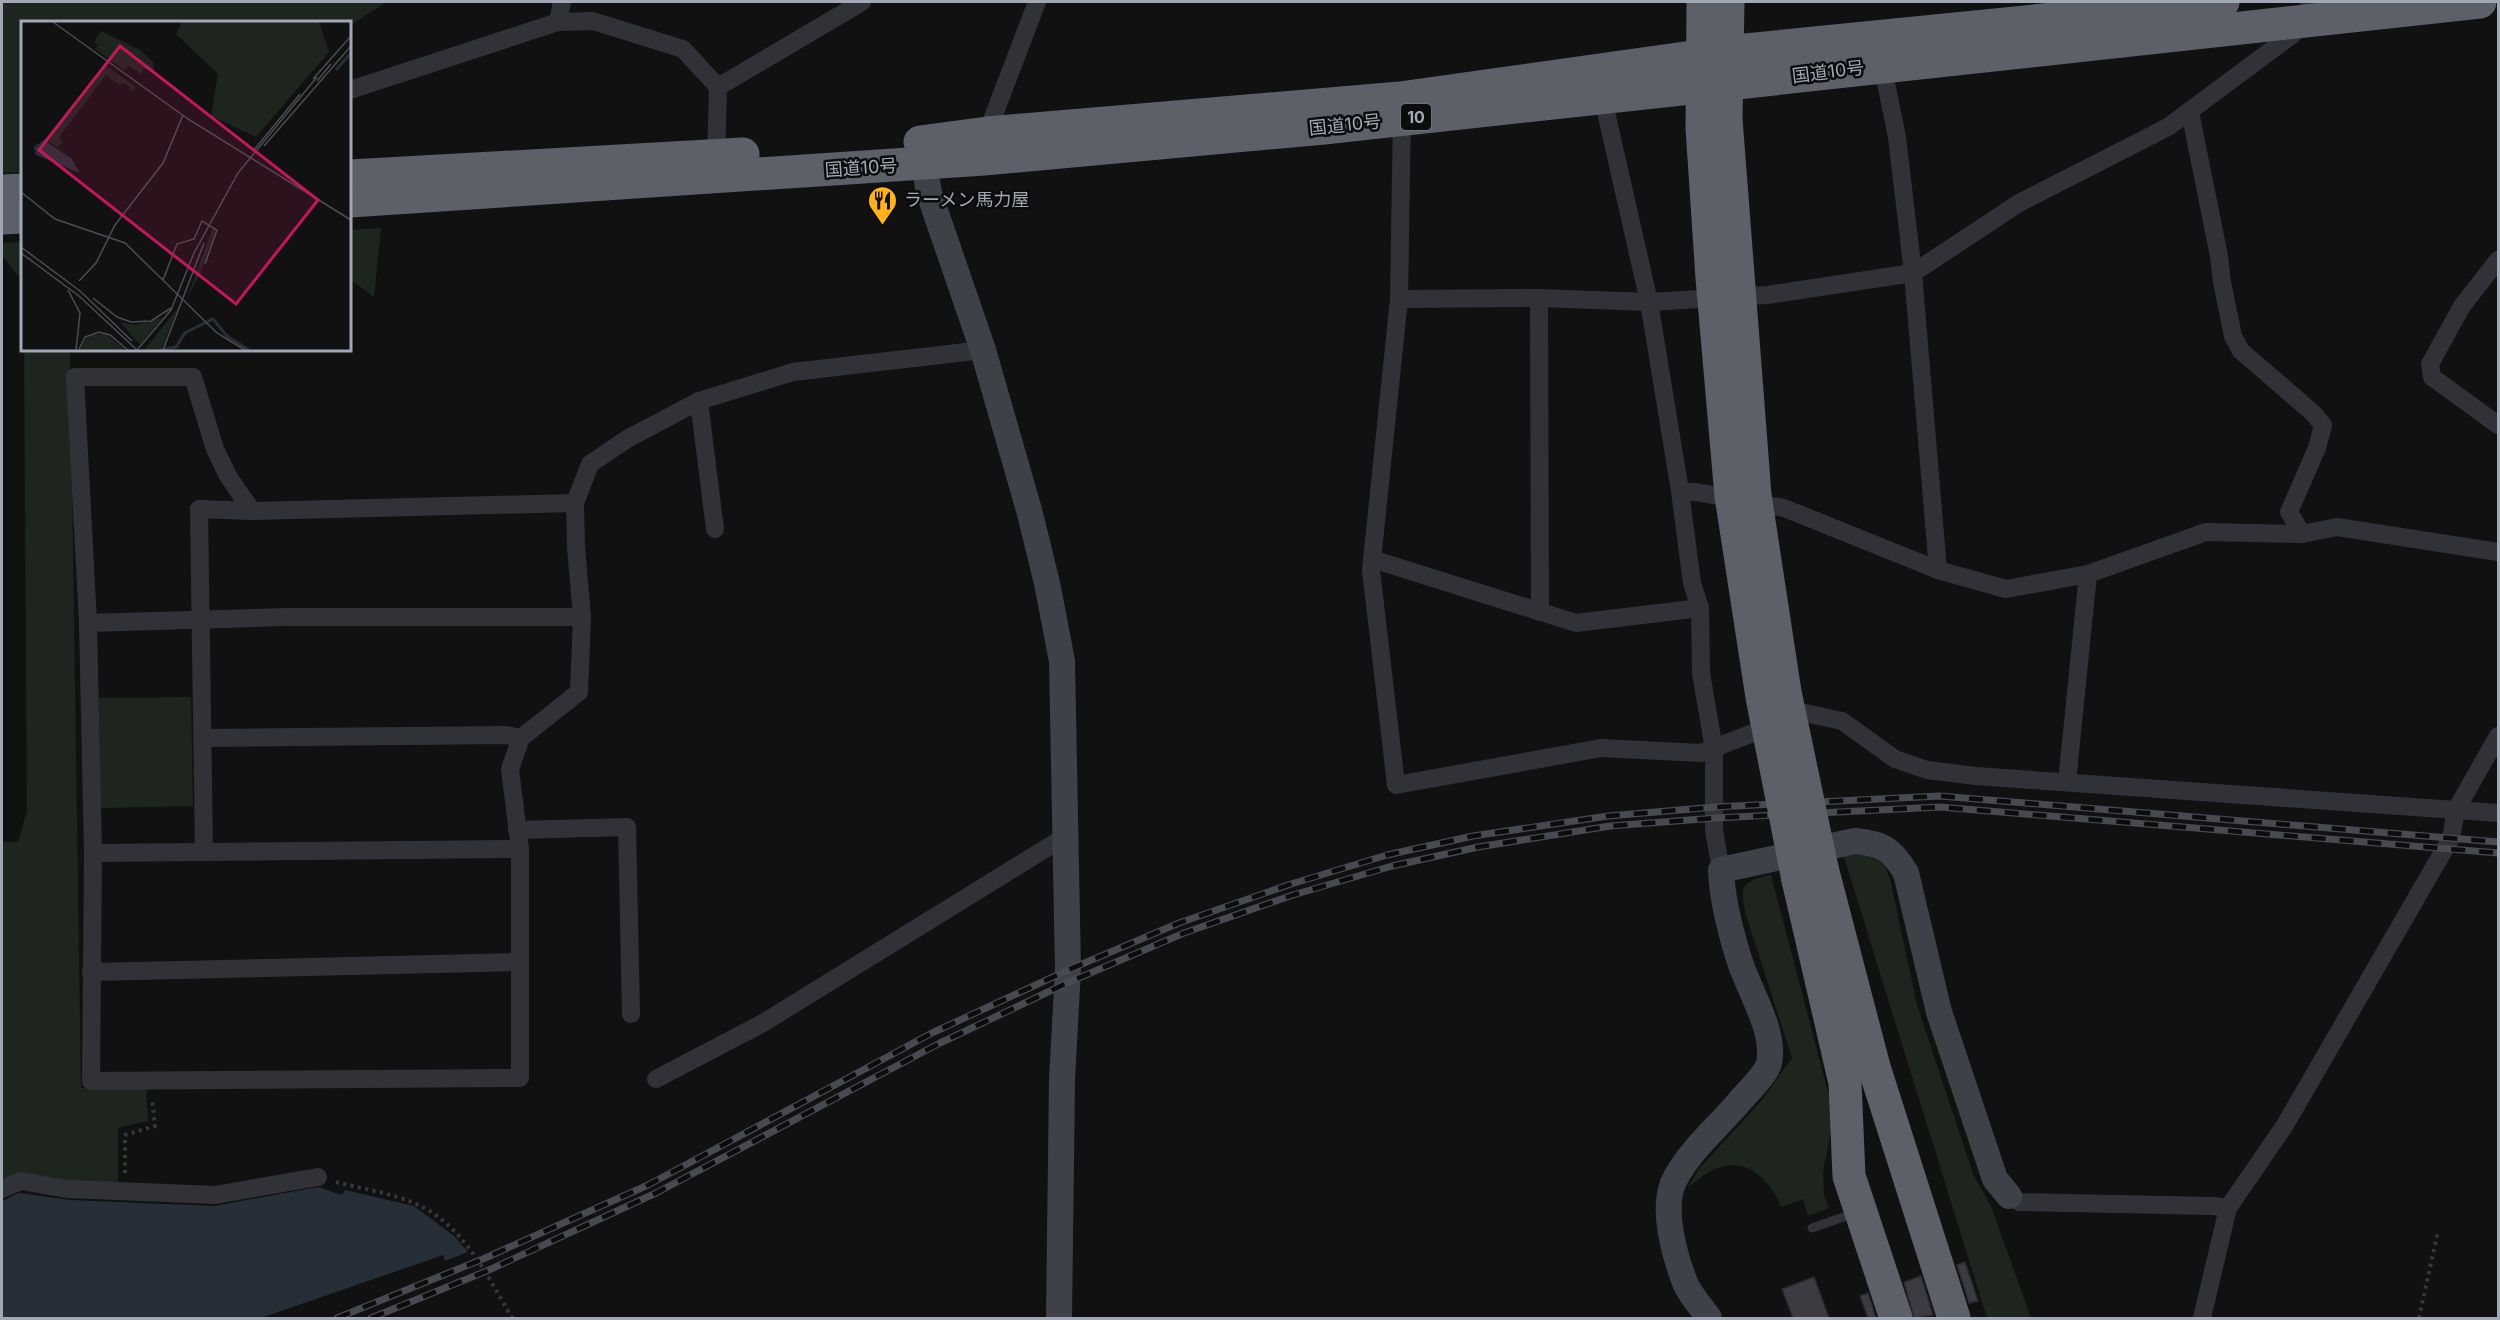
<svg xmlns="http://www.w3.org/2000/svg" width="2500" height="1320" font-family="Inter,'Noto Sans JP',sans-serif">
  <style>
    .green { fill: #1d251e }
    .water { fill: #262f37 }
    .building { fill: #3b3c42; stroke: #2a2a2f; stroke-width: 1.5 }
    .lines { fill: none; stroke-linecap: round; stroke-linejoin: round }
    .path { stroke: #37393f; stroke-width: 4; stroke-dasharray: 3 4.5; stroke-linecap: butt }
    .lane { stroke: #313238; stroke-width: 9 }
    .street { stroke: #313238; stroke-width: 18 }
    .secondary { stroke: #3f4148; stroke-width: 26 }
    .highway { stroke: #5d6069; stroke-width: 33 }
    .rail-casing { stroke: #484a51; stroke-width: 7 }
    .rail { stroke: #0c0c0d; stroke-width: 4.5; stroke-dasharray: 14; stroke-linecap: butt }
    .highway-bridge { stroke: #5d6069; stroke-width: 33 }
    .labels { text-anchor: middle; stroke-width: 5; stroke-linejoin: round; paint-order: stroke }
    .shield { fill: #0c0c0d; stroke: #747883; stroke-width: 1.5 }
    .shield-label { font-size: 16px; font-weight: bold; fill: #a0a7b5 }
    .street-label { font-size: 18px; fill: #a0a7b5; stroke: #0c0c0d }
    .poi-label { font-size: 18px; fill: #a0a7b5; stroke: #0c0c0d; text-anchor: start }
    .inset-river { fill: none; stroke: #262f37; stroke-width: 3 }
    .inset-road { fill: none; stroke: #4a4d53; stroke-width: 1.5 }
    .view { fill: #c2185b; fill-opacity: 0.15; stroke: #c2185b; stroke-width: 3 }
    .inset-edge { fill: none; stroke: #a0a7b5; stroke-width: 3 }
  </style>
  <rect width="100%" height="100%" fill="#111112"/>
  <g class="green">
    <path d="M2,2H386L350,26V22H22V172L2,173Z"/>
    <path d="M381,228L374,297L350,279V230Z"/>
    <path d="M22,242V281L2,255V243Z"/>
    <path d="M24,350H70L81,1088L146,1087L148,1121L118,1128V1185H2V842H18L27,811Z"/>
    <path d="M191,697L193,806L100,808L99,698Z"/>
    <path d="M1843,854L1874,855L1884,864L1890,879L1917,1005L1974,1176L1991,1206L2031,1318H1987Z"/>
    <path d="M1771,875L1834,1115L1823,1172L1824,1195L1829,1208L1808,1216L1803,1199L1781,1207C1769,1178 1745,1154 1711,1171C1703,1175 1696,1182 1688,1187L1699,1169L1762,1100L1792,1058L1746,915C1740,885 1740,882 1771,875Z"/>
  </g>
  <path class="water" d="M318,1187L342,1195L345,1190L414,1206L454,1236L468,1252L445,1261L443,1255L261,1318H2V1201L19,1193L70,1200L214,1206Z"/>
  <g class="building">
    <path d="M1965,1262L1978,1301L1969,1303L1957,1265Z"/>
    <path d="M1921,1276L1933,1315L1914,1318L1904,1282Z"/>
    <path d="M1814,1277L1829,1318H1793L1782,1289Z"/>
    <path d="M1868,1293L1876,1318H1868L1860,1296Z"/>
  </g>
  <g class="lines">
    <g class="path">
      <path d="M125,1173V1135L155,1126L152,1098"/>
      <path d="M336,1182C362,1189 392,1193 416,1204C463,1224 488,1277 512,1318"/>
      <path d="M2419,1318L2438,1231"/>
    </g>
    <path class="lane" d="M1812,1228L1855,1213"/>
    <g class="street">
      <path d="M558,22L562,2"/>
      <path d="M1881,59L1897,137L1913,273L1938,570"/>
      <path d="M718,87L862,2"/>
      <path d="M350,90L558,22L593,21L683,49L718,87L716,162"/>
      <path d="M1597,99L1606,112L1649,302L1680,491L1692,583L1700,608L1701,673L1714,749V830L1721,870"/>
      <path d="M1402,112L1399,299L1371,570L1396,785L1601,748L1701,753L1805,713L1842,721L1895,759L1927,770L1976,776L2498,813"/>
      <path d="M2190,112L2219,256L2222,282L2233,336L2241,351L2313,413L2323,425L2317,448L2289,512L2302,534"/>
      <path d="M987,133L1037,2"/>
      <path d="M2498,260L2462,306L2430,364L2432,377L2498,425"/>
      <path d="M1539,298L1540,612"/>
      <path d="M1399,299L1539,298L1649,302L1767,295L1913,273L2019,203L2168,127L2293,34L2312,2"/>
      <path d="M699,401L715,529"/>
      <path d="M1680,491L1696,492L1784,508L1938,570L2006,589L2088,574L2206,532L2302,534L2337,527L2498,552"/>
      <path d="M575,503L252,511L228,476L215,449L193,377H75L88,623L93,853L91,1081L520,1078V849L510,769L521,738L579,692L582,617L576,547L575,503L590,464L627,439L699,401L793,372L983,350"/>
      <path d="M1372,559L1576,623L1700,608"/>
      <path d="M88,623L286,617H582"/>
      <path d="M203,738L506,735L521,738"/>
      <path d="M2067,782L2088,574"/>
      <path d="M517,830L627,827L631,1014"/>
      <path d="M204,852L199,509L252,511"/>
      <path d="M93,853L520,849"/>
      <path d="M91,972L520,962"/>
      <path d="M656,1079L763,1023L1066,836"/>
      <path d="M2,1189L21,1181L67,1189L215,1195L318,1177"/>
      <path d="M2009,1196L2019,1202L2213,1206L2228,1208"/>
      <path d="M2202,1318L2228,1208L2285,1125L2451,838L2456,810L2498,736"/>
    </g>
    <g class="secondary">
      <path d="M924,145V163L929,193L983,350L1029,510L1047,583L1062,661L1068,970L1062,1079L1059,1318"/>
      <path d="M1709,1318C1702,1308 1692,1297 1686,1285C1675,1258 1660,1206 1675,1179C1690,1150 1718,1127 1739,1102C1746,1094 1767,1073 1769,1063C1776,1031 1748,989 1739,959C1730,930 1722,900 1721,870L1855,841C1883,844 1891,848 1906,873L1939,1012L1995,1179L2009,1196"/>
    </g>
    <g class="highway">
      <path d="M920,142L987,133L1400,98L1735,51L2223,2"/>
      <path d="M350,176L743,154"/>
      <path d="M2,191L22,190"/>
      <path d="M350,201L984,159L1324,128L2480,2"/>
      <path d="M2,218L22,217"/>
      <path d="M1822,868L1874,1067L1954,1318"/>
      <path d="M1798,880L1845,1083L1849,1176L1896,1318"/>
    </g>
    <defs>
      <g id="rail">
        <path d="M337,1318L483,1259L648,1185L932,1033L1068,970L1179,923L1291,884L1387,855L1473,836L1608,816L1715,807L1940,796L2498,842"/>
        <path d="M371,1318L489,1270L656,1193L940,1043L1067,983L1184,933L1293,895L1392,866L1478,847L1610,826L1716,818L1940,807L2498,853"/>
      </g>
    </defs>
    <use href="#rail" class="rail-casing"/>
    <use href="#rail" class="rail"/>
    <g class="highway-bridge">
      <path d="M1703,2L1702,128L1712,278L1731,496L1762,697L1798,880"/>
      <path d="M1728,2L1726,119L1755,495L1785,692L1822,868"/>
    </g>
  </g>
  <defs>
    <symbol id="restaurant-pin" viewBox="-11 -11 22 30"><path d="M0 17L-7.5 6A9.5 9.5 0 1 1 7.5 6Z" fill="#ffb21c" stroke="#0c0c0d"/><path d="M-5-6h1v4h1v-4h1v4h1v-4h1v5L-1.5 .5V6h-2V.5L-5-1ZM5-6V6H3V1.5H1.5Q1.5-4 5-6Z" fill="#111"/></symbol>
  </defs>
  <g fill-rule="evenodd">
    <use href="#restaurant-pin" x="866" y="184" width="33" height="45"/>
  </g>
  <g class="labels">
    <rect class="shield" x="1401" y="104" width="30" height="26" rx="4.5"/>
    <g class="shield-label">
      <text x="1416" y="123">10</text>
    </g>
    <g class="street-label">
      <text transform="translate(1828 72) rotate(-7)" y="6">国道10号</text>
      <text transform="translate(1345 125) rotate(-6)" y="6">国道10号</text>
      <text transform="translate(861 168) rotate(-4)" y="6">国道10号</text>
    </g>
    <g class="poi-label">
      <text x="904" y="206">ラーメン馬力屋</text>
    </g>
  </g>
  <g transform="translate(21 21)">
    <rect width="330" height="330" fill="#111112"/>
    <path d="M161,1H298L308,31L235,116L190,95L197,53L155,13ZM80,10L119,29L132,41L133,49L122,48L121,53L107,45L103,49L74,28L77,24L73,21ZM83,43L115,66L110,71L109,66L102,62L98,64L85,54L39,115L42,122L35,126L24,118L46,90H51ZM192,206L195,209L178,255L166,277ZM157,287L140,329H125L124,328ZM142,296L119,324L99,301L115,304ZM72,313H84L105,329H59L64,318Z" fill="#1d251e"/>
    <path d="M23,119L51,138L59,152L15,134L13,126Z" fill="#262f37"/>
    <path class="inset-river" d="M315,49L330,32M139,329L155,326L164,312L192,298L206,315L228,329"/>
    <path class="inset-road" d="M32,1L167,98L330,199M292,58L330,15M296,60L310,43M243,125L330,25M233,129L279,73M0,171L34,198L104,222L196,312L224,329M0,226L59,270L111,320M0,232L58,275L116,329L150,289L173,232L217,152L296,56M142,259L156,223L173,218L181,200L196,209L184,243M58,260L75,242L94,204L142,142L162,94M47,269L59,292L55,329M72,277L96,296L110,301L130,300L150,287M58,328L64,316L78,311L89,314L107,329M142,329L183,222"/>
    <path class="view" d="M99,25L297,179L215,283L18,129Z"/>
    <rect width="330" height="330" class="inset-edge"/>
  </g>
  <rect width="2500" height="1320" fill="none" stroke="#a0a7b5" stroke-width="6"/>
</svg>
